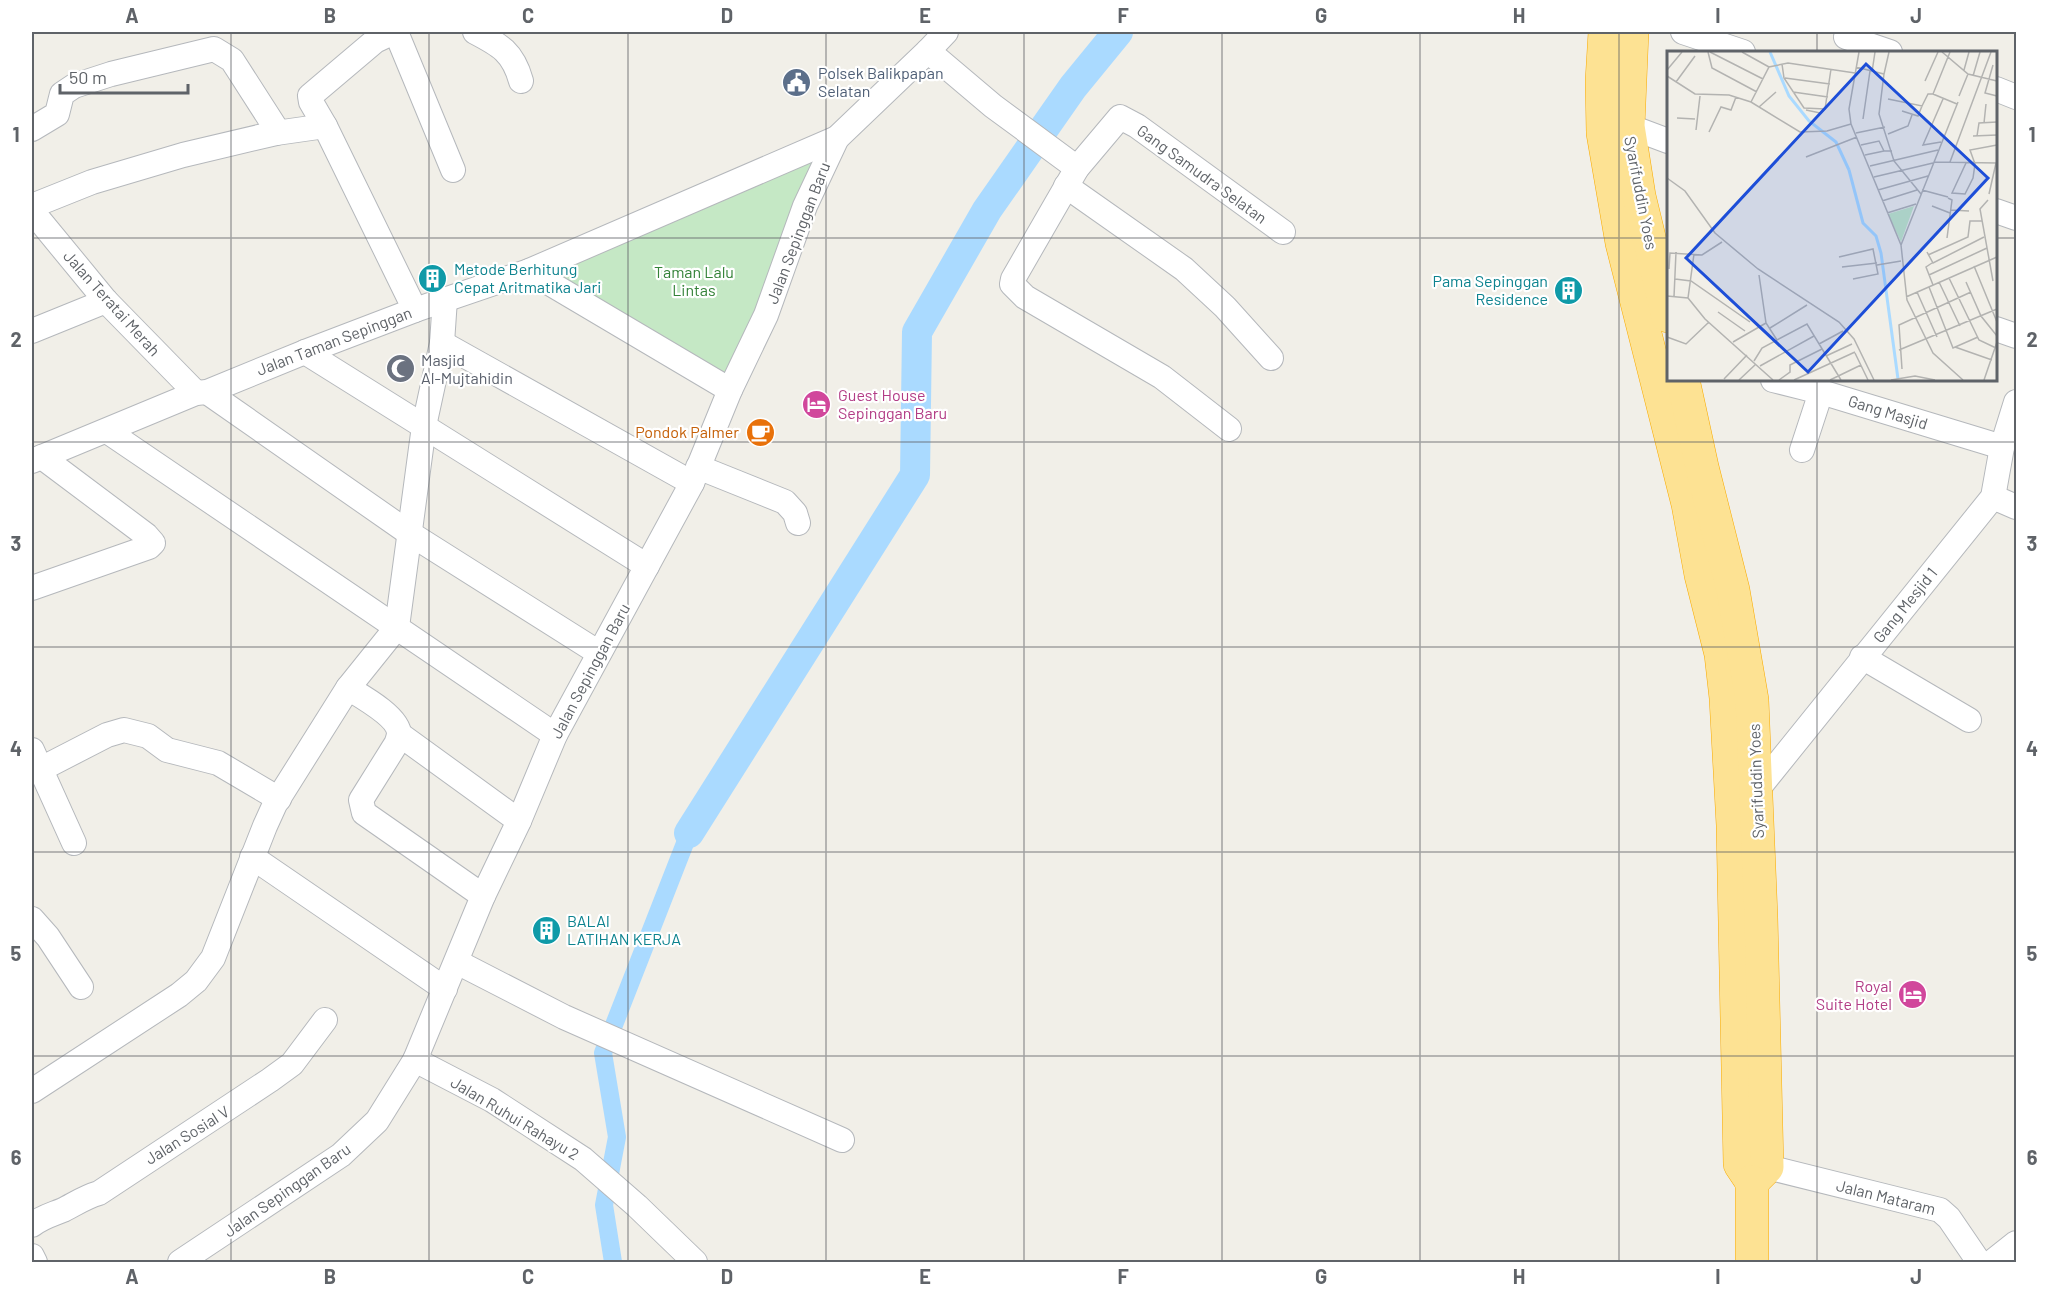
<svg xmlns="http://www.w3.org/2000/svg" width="2048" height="1294" font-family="Barlow,sans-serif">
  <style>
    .green { fill: #c5e8c5 }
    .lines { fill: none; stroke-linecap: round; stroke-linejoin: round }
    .canal { stroke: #aadaff; stroke-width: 18 }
    .river { stroke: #aadaff; stroke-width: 30 }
    .minor-casing { stroke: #b5b8bc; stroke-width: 26 }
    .highway-casing { stroke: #f9ab00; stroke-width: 34 }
    .minor { stroke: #fff; stroke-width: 24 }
    .highway { stroke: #fde293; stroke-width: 33 }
    .grid { fill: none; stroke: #5f6368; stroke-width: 1.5; stroke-opacity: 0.55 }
    .labels { text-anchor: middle; stroke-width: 4.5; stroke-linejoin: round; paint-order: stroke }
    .service-label { font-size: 16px; fill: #4e5e75; stroke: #fff; text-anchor: start }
    .street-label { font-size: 16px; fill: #5f6368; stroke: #fff }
    .culture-label { font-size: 16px; fill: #0d838f; stroke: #fff; text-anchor: start }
    .park-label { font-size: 16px; fill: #348238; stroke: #fff }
    .worship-label { font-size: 16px; fill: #5b616d; stroke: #fff; text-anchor: start }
    .hotel-label { font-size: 16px; fill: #b23c85; stroke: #fff; text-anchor: start }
    .food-label { font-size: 16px; fill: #c56008; stroke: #fff; text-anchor: end }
    .inset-river { fill: none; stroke: #aadaff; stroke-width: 3 }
    .inset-road { fill: none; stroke: #b3b3b1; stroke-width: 1.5 }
    .view { fill: #1d4ed8; fill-opacity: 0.15; stroke: #1d4ed8; stroke-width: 3 }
    .inset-edge { fill: none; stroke: #5f6368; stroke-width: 3 }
    .neatline { fill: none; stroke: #5f6368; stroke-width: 2 }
    .grid-label { font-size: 20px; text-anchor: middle; font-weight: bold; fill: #5f6368 }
  </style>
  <rect width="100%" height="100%" fill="#f1efe8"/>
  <path class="green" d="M817,155L727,379L549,273Z"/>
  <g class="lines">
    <path class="canal" d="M613,1262L604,1205L617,1137L603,1053L689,833"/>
    <path class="river" d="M689,833L915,475L917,332L987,210L1073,87L1118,32"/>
    <defs>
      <g id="minor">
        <path d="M396,32L453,170"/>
        <path d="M475,32C500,45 513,52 521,81"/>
        <path d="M1683,32L1743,52"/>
        <path d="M1846,37L1890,52"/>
        <path d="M928,51L993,106L1077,168"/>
        <path d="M1996,89L2016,97"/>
        <path d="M325,126L311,102L310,96L375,41L394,32"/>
        <path d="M1628,126L1668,141"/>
        <path d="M32,129L57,114L62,94L74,86L111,74L214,49L232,60L275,127L276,133L183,155L92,182L32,206"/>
        <path d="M276,133L325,126L415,310"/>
        <path d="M1066,186L1184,269L1225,307L1271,358"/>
        <path d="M32,211L106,301L196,393"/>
        <path d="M1996,211L2016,218"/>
        <path d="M529,271L730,390"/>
        <path d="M1996,329L2016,336"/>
        <path d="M32,331L106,301"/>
        <path d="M442,343L692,483"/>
        <path d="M305,352L647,566"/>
        <path d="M1773,380L1821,392L2002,447"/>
        <path d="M207,392L409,533L599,653"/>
        <path d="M1229,429L1162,377L1025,297L1012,284L1013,279L1077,168L1120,117L1137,126L1283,232"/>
        <path d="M107,431L555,735"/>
        <path d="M1802,450L1821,392"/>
        <path d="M32,461L196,393L207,392L305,352L415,310L529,271L837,138"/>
        <path d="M698,467L785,502L795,513L798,523"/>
        <path d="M1993,497L2016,507"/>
        <path d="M32,588L149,547L153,543L146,535L42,457"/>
        <path d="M1862,657L1969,720"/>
        <path d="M348,688C361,696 399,717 399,734C399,735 397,743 396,744L361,800L364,813L483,896"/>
        <path d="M399,734L519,821"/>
        <path d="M32,750L74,843"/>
        <path d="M41,769L107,735L124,730L148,736L167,750L218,763L279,799"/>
        <path d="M1757,790L1993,497L2002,447L2016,402"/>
        <path d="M252,857L445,989"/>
        <path d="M32,919L48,937L81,987"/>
        <path d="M457,962L564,1017L842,1140"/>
        <path d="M415,1060L492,1100L583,1159L637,1206L695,1262"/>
        <path d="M32,1091L179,995L196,981L213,958L265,826L275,804L348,688L397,627L424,426L442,343L445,299"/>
        <path d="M1767,1167L1940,1210L1949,1218L1979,1262"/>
        <path d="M32,1225C42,1217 51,1215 63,1210C75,1204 85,1197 99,1193L270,1080L292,1064L325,1020"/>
        <path d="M32,1256L35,1262"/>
        <path d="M180,1262L341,1155L377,1121L415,1060L483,896L519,821L555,735L692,483L730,390L766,315L805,206L837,138L928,51L946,32"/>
        <path d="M1992,1262L2016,1243"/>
      </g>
      <g id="highway">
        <path d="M1605,32L1602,81L1603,133L1622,243L1688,504L1701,575L1721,654L1726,698L1733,825L1740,1164L1752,1182"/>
        <path d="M1632,32L1628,126L1639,196L1668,316"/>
        <path d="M1683,380L1702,467L1733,590L1752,700L1761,917L1767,1167L1752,1182"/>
        <path d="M1752,1182V1262"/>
      </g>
    </defs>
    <use href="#minor" class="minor-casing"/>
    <use href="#highway" class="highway-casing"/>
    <use href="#minor" class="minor"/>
    <use href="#highway" class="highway"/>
  </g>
  <path class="grid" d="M231,32V1262M429,32V1262M628,32V1262M826,32V1262M1024,32V1262M1222,32V1262M1420,32V1262M1619,32V1262M1817,32V52M32,238H1668M1996,238H2016M1817,380V1262M32,442H2016M32,647H2016M32,852H2016M32,1056H2016"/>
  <defs>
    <symbol id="civic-disc" viewBox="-11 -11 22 22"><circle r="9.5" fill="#5c6f8a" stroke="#fff"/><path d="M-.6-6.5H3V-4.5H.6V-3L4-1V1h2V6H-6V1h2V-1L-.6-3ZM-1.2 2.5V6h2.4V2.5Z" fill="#fff"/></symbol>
    <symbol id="building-disc" viewBox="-11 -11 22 22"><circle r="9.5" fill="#0f9aa8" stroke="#fff"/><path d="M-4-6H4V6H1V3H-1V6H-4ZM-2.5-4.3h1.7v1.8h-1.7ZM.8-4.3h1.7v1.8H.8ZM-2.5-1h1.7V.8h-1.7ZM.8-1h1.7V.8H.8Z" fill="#fff"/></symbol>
    <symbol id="mosque-disc" viewBox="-11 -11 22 22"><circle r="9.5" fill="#6b7280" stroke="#fff"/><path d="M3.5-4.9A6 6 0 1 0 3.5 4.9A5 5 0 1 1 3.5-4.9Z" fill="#fff"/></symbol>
    <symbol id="hotel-disc" viewBox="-11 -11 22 22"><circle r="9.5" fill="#d1479c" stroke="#fff"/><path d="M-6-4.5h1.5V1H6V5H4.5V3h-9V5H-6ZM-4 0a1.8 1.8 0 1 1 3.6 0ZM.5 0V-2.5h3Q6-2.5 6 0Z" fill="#fff"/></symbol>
    <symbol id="cafe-disc" viewBox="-11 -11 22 22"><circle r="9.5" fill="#e8710a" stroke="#fff"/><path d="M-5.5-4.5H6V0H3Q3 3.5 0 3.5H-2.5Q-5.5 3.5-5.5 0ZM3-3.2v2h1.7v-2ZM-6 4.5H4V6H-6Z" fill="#fff"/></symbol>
  </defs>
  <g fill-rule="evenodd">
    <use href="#civic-disc" x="780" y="66" width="33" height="33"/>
    <use href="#building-disc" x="416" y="262" width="33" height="33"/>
    <use href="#building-disc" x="1552" y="274" width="33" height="33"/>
    <use href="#mosque-disc" x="384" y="352" width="33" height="33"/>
    <use href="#hotel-disc" x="800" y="388" width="33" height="33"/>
    <use href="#cafe-disc" x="744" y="416" width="33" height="33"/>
    <use href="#building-disc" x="530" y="914" width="33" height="33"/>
    <use href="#hotel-disc" x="1896" y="978" width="33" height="33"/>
  </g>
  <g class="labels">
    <g class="service-label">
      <text x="818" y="79">Polsek Balikpapan<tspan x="818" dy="18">Selatan</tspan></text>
    </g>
    <g class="street-label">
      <text transform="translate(1202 174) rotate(36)" y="6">Gang Samudra Selatan</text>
      <text transform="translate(1641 193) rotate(79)" y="6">Syarifuddin Yoes</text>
      <text transform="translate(798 233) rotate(-69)" y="6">Jalan Sepinggan Baru</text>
      <text transform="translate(112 303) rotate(48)" y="6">Jalan Teratai Merah</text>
      <text transform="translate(334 341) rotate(-21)" y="6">Jalan Taman Sepinggan</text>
      <text transform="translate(1888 412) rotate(17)" y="6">Gang Masjid</text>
      <text transform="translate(1905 605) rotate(-51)" y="6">Gang Mesjid 1</text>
      <text transform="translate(590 671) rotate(-62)" y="6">Jalan Sepinggan Baru</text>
      <text transform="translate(1756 781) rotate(-92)" y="6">Syarifuddin Yoes</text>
      <text transform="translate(515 1118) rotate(31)" y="6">Jalan Ruhui Rahayu 2</text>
      <text transform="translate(187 1135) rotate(-32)" y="6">Jalan Sosial V</text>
      <text transform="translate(287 1190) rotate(-35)" y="6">Jalan Sepinggan Baru</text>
      <text transform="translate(1886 1197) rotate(14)" y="6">Jalan Mataram</text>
    </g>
    <g class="culture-label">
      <text x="454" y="275">Metode Berhitung<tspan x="454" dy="18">Cepat Aritmatika Jari</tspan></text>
      <text x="1548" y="287" text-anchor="end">Pama Sepinggan<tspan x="1548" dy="18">Residence</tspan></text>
      <text x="567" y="927">BALAI<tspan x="567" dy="18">LATIHAN KERJA</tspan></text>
    </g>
    <g class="park-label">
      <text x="694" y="278">Taman Lalu<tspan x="694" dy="18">Lintas</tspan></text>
    </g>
    <g class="worship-label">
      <text x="421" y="366">Masjid<tspan x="421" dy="18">Al-Mujtahidin</tspan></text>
    </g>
    <g class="hotel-label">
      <text x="838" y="401">Guest House<tspan x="838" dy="18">Sepinggan Baru</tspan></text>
      <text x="1892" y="992" text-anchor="end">Royal<tspan x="1892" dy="18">Suite Hotel</tspan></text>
    </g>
    <g class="food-label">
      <text x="739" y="438">Pondok Palmer</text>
    </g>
  </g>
  <g transform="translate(1667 51)">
    <rect width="330" height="330" fill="#f1efe8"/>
    <path d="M247,155L234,191L221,163Z" fill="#c5e8c5"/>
    <path class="inset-river" d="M103,1L122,45L142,70L169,91L182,119M182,119L196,172L209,185L214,202L231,328"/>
    <path class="inset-road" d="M41,1L45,17L90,41M43,1L96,28M75,1L102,16M192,1L182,58L184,73L234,194L240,249L266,302L296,329M275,1L281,6L266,43L290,53M283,1L281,6L301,23L330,30M115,13L117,27L137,57L158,58L164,18M326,14L318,42L330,45M189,16L217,23L222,1M0,19L15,1M297,19L302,1M205,21L208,1M217,23L212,63L227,110L254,143M0,25L28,43L62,44L84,51L133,81L160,80L184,73M306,25L313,1M118,27L163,33M258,30L271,1M9,31L28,5M126,41L161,46M292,45L301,23M221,48L255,55L261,43H266M84,51L102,16L121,12L188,22M92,56L109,41M139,59L153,62L158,58M235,60L251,65L255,55M10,67L28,68M196,68L203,20M317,72L319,53M29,79L33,45M42,81L54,56L64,59L69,46M189,82L218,76M221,83L241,75L245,64M306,85L330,84M310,85L312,72L330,71M274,91L256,94L276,48M194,94L212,90L217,100H225M198,104L217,100M139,106L190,86M267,111L330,112M283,111L324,1M299,112L285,142L298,143L306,127L308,113L303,99L330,94M203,115L271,99M207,126L266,112M0,127L18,140L48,182L91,218L172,271L187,288L207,329M211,139L261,125M255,139L281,146M322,143L329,112M321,149L313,158L326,230M215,150L250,139M265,155L283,162M284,159L302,160M220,162L249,153M280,187L285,149L281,147M234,194L291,51M260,201L266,212L317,186M261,204L301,186L303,170H315M172,206L206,198L211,223L186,228M265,212L259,216L266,234M210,214L234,210M307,215L330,271M175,216L210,212M2,218L3,202L35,204L55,191M92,224L99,272L110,289M262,224L320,197M282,227L312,289L329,297M8,228L24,230L83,271M272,231L293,275M299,231L314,265L330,285M262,236L286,297L311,286M250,241L270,286M0,245L21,247L38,268L106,329M7,246L9,201M239,246L330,206M21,247L27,203M51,261L78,280M103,277L140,254M0,286L19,293L42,271M66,291L99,272M152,293L176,280M288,296L325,309M232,299L330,258M188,302L201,329M159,305L185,293M87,310L95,297L140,273L174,329M93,315L147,285M235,318L232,274L304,241M57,328L80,304M72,329L89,313M112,329L123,321V314L155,298M127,329L188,301M163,329L194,314M224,329L248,325L268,329M317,329L330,291"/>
    <path class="view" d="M199,13L321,127L141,321L19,207Z"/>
    <rect width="330" height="330" class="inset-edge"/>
  </g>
  <rect width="2048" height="1294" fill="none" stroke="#ffffff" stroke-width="66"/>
  <path d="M60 84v9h128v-9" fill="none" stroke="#5f6368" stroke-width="3"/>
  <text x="69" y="84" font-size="18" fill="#5f6368" stroke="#ffffff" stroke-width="4.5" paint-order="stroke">50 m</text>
  <rect x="33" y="33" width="1982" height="1228" class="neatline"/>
  <g class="grid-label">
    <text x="132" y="23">A</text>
    <text x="330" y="23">B</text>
    <text x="528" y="23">C</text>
    <text x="727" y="23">D</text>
    <text x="925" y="23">E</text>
    <text x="1123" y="23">F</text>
    <text x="1321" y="23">G</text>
    <text x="1519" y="23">H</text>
    <text x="1718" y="23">I</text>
    <text x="1916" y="23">J</text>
    <text x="16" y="142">1</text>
    <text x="2032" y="142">1</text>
    <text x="16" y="347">2</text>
    <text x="2032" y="347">2</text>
    <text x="16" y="551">3</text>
    <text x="2032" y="551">3</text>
    <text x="16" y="756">4</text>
    <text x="2032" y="756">4</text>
    <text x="16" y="961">5</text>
    <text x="2032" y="961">5</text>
    <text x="16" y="1165">6</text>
    <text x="2032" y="1165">6</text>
    <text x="132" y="1284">A</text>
    <text x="330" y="1284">B</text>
    <text x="528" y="1284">C</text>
    <text x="727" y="1284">D</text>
    <text x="925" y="1284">E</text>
    <text x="1123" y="1284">F</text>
    <text x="1321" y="1284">G</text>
    <text x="1519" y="1284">H</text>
    <text x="1718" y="1284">I</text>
    <text x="1916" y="1284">J</text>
  </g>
</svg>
